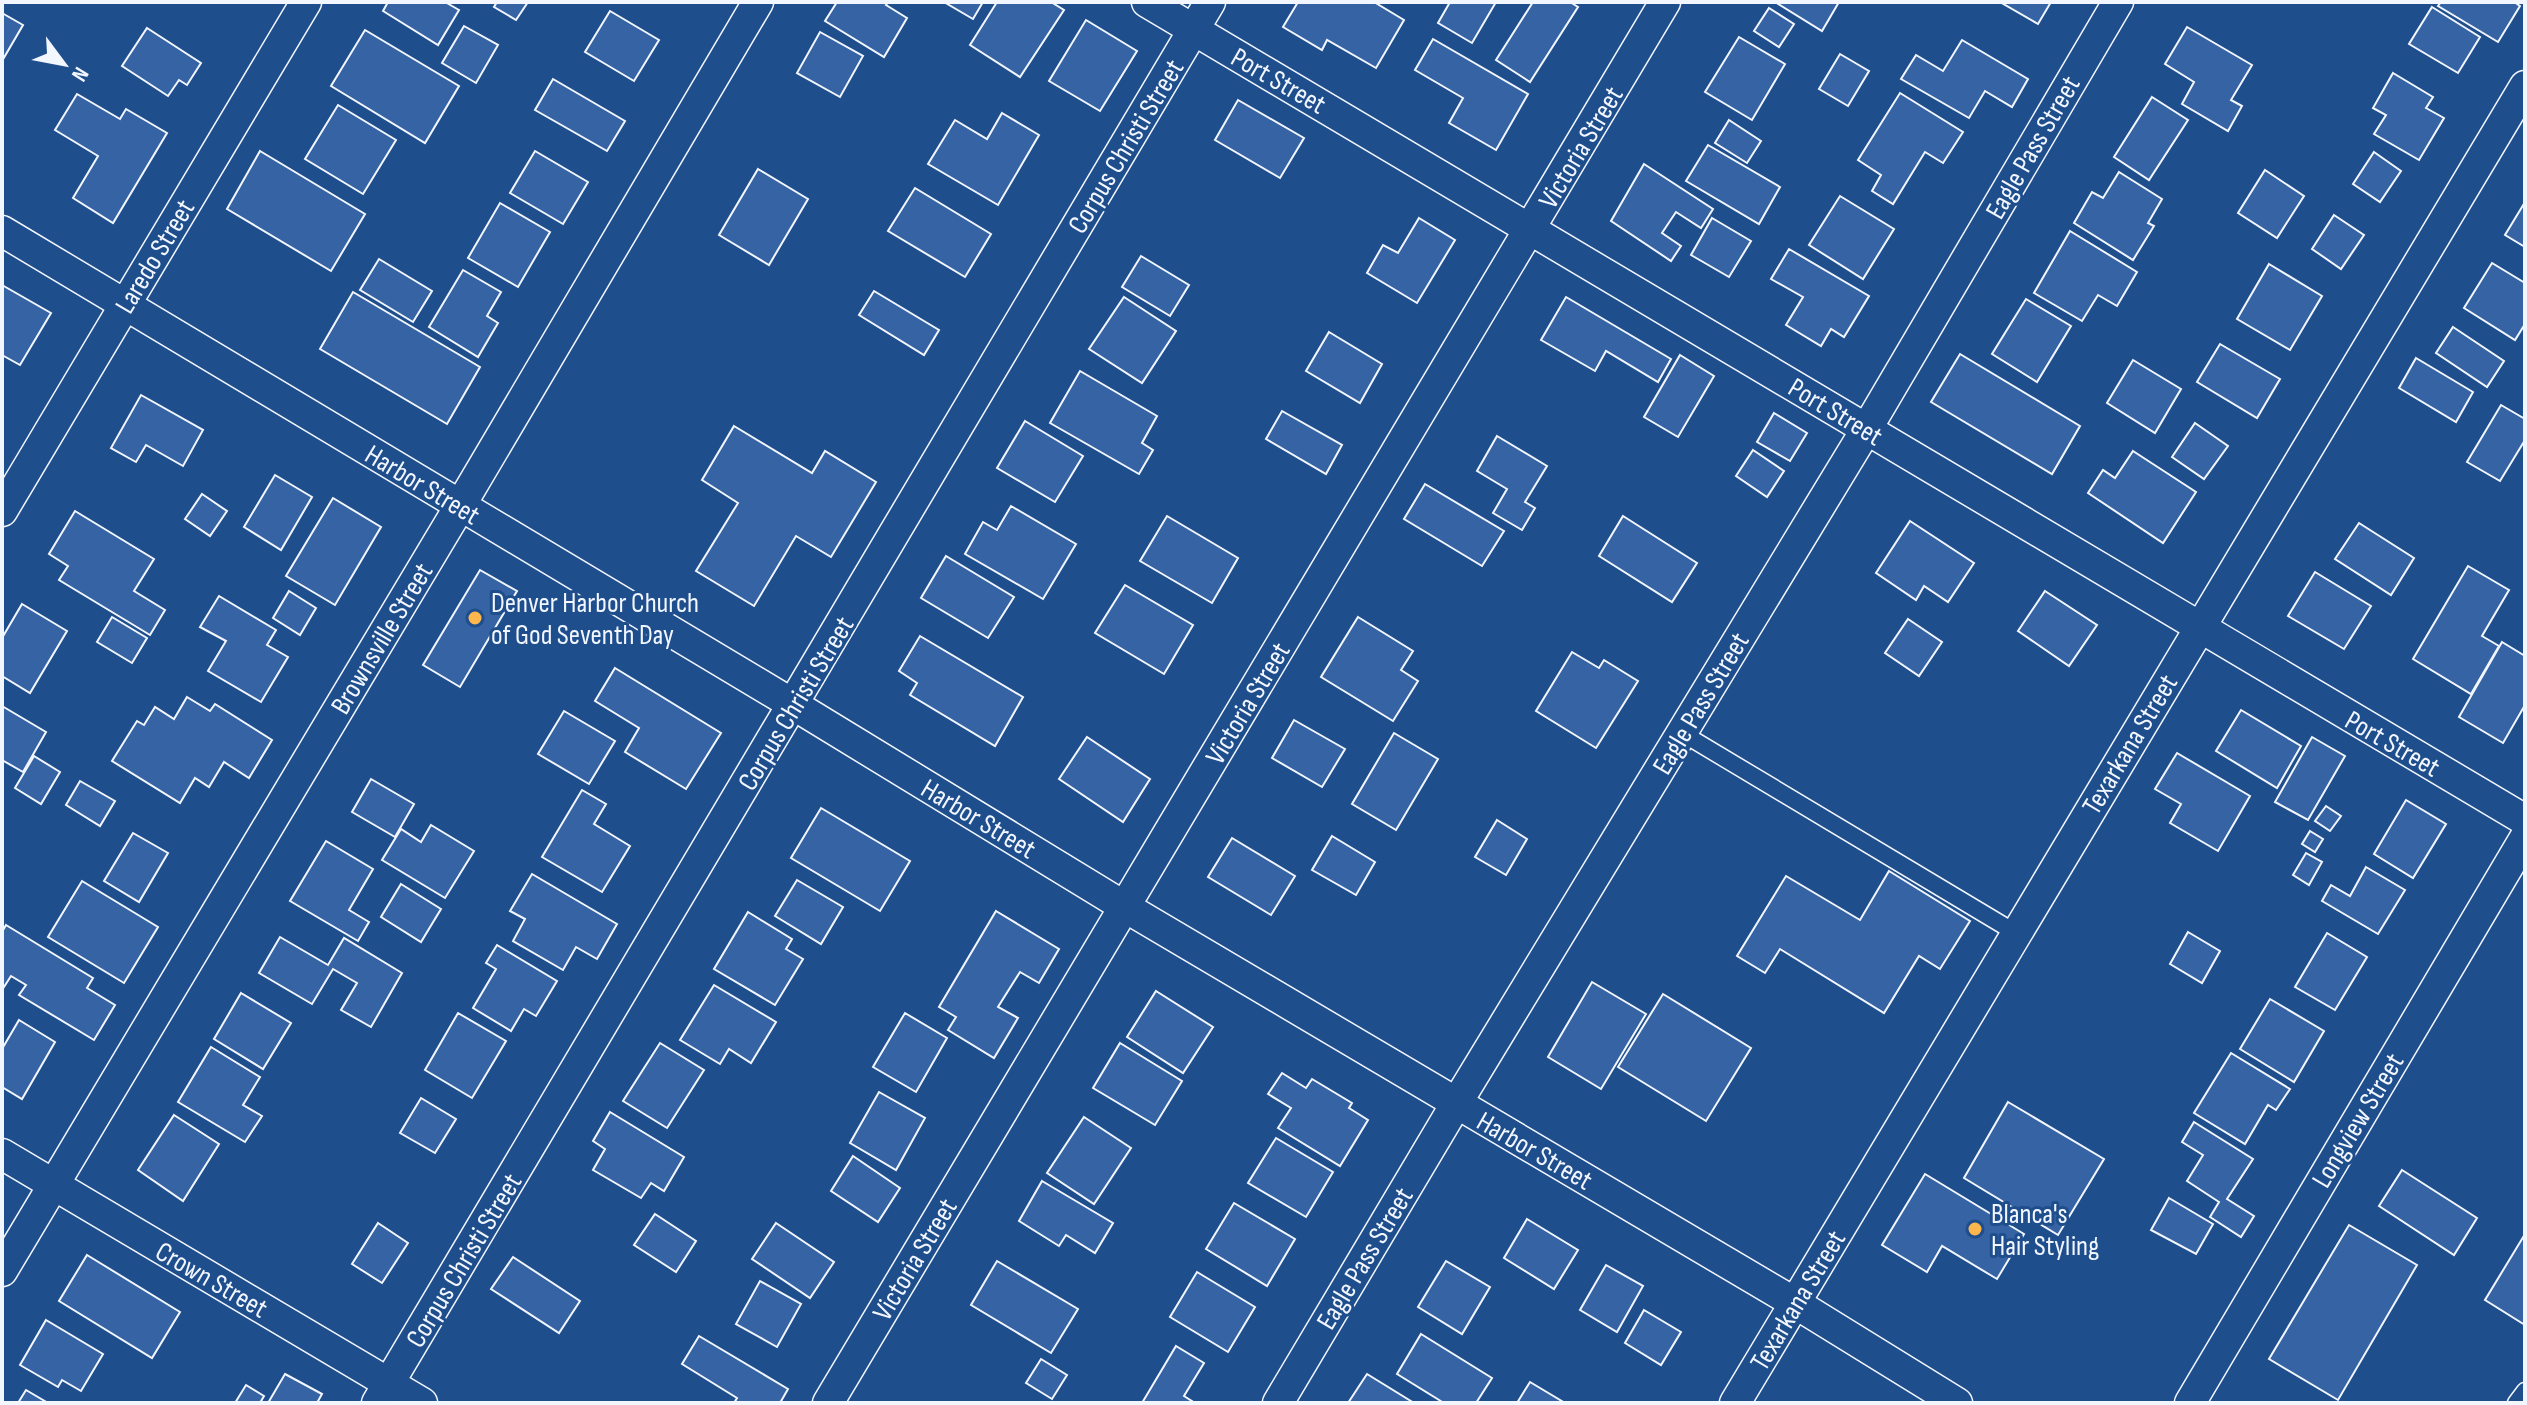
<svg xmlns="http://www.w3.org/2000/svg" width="2527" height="1405" font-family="'Sofia Sans Condensed',sans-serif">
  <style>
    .building { fill: #3563a3; stroke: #f2f6ff; stroke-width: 2 }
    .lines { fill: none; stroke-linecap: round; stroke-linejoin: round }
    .service-casing { stroke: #f2f6ff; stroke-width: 19 }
    .minor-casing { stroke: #f2f6ff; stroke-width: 33 }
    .service { stroke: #1f4e8c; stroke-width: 16 }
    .minor { stroke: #1f4e8c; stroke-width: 30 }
    .poi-dot { fill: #ffb74d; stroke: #1f4e8c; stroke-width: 3 }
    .labels { text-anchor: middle; stroke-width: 6; stroke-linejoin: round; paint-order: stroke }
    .street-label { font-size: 28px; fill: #f2f6ff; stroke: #1f4e8c }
    .poi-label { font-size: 28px; fill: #f2f6ff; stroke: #1f4e8c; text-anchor: start }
  </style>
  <rect width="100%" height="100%" fill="#1f4e8c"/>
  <g class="building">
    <path d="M388,2H445L459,10L438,45L383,11Z"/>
    <path d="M497,2H528L516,20L494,7Z"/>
    <path d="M837,2H888L886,5L907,18L884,57L825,21Z"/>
    <path d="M944,2H983L973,19Z"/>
    <path d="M997,2H1051L1064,10L1020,77L970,45Z"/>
    <path d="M1298,2H1374L1404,20L1376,68L1327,40L1322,50L1283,27Z"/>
    <path d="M1450,2H1496L1472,43L1438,23Z"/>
    <path d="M1533,2H1570L1578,7L1530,82L1496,60Z"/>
    <path d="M1775,2H1839L1822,31Z"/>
    <path d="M2000,2H2051L2038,24Z"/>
    <path d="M2441,2H2514L2520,6L2498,42L2438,6Z"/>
    <path d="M2432,7L2480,37L2458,73L2409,44Z"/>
    <path d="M1769,8L1794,24L1779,47L1754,31Z"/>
    <path d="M610,11L659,40L634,81L585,52Z"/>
    <path d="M2,13L23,25L2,61Z"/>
    <path d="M1086,20L1137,51L1100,111L1049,81Z"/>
    <path d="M464,26L498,45L476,83L442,63Z"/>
    <path d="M2187,27L2252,65L2231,100L2242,106L2228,131L2182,104L2194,82L2165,64Z"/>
    <path d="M147,28L201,63L187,85L179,80L168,96L122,66Z"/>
    <path d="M365,30L459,86L425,143L331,86Z"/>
    <path d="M820,32L863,56L840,97L797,73Z"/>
    <path d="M1739,37L1785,64L1752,120L1705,92Z"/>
    <path d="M1433,39L1528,94L1496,150L1449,123L1463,98L1415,70Z"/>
    <path d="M1962,40L2028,79L2012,107L1985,91L1969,118L1901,79L1916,55L1943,71Z"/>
    <path d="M1840,54L1869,71L1848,106L1819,89Z"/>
    <path d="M2393,73L2433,97L2426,108L2444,118L2419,160L2374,134L2386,115L2373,108Z"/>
    <path d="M553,79L625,121L607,151L535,110Z"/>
    <path d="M1900,93L1963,132L1943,163L1925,152L1893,204L1872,191L1881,175L1858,160Z"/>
    <path d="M77,94L120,119L126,109L167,133L113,223L73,198L98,156L55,130Z"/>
    <path d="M2152,97L2188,120L2149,180L2114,157Z"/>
    <path d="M1238,100L1304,138L1280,178L1215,140Z"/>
    <path d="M338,105L396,140L363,194L305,159Z"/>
    <path d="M1002,113L1039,135L998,205L928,164L955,120L987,139Z"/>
    <path d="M1729,120L1761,141L1747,163L1715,143Z"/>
    <path d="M1708,145L1780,187L1759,224L1686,181Z"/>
    <path d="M260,151L365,214L331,271L227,209Z"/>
    <path d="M535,151L588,182L563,224L510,193Z"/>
    <path d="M2374,152L2401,171L2380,202L2353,184Z"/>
    <path d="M1644,164L1713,209L1701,228L1676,212L1662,233L1681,246L1671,261L1611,221Z"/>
    <path d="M758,169L808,199L769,265L719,235Z"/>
    <path d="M2265,170L2304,196L2277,238L2238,213Z"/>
    <path d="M2119,172L2162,199L2148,223L2154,226L2133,260L2074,223L2092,192L2103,198Z"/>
    <path d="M915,188L991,234L965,277L888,231Z"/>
    <path d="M1840,196L1894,229L1863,279L1809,245Z"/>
    <path d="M2525,202V247L2505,235Z"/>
    <path d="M500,203L550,232L518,287L468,258Z"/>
    <path d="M2334,215L2364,235L2341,269L2312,249Z"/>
    <path d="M1419,218L1455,240L1417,303L1367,273L1383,245L1398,253Z"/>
    <path d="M1712,218L1751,241L1729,277L1691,255Z"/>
    <path d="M2070,231L2137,272L2117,306L2098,295L2082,321L2034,293Z"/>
    <path d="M1789,249L1869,296L1844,337L1831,329L1821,346L1786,325L1803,297L1771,279Z"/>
    <path d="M1141,256L1189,285L1170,316L1122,287Z"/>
    <path d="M379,259L432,291L413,322L360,290Z"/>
    <path d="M2492,263L2525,283V324L2515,340L2464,308Z"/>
    <path d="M2269,264L2322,296L2290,350L2237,319Z"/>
    <path d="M463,270L501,292L487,316L498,323L478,357L429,327Z"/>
    <path d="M2,285L51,313L20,365L2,355Z"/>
    <path d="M874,291L939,330L924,355L859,315Z"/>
    <path d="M353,292L480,367L447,424L320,349Z"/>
    <path d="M1124,297L1176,331L1142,383L1089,349Z"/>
    <path d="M1566,297L1671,359L1658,382L1606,351L1595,371L1541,340Z"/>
    <path d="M2026,299L2071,326L2037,382L1992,354Z"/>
    <path d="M2453,327L2504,361L2487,387L2436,353Z"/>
    <path d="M1329,332L1382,364L1360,403L1306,371Z"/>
    <path d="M2220,344L2280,379L2257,418L2197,382Z"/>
    <path d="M1960,354L2080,426L2052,474L1931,402Z"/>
    <path d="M1680,355L1714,376L1678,437L1644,417Z"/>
    <path d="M2416,358L2473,392L2456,422L2399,388Z"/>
    <path d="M2133,360L2181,389L2155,433L2107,403Z"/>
    <path d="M1080,371L1157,416L1142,443L1153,450L1139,474L1050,423Z"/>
    <path d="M141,395L203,430L183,466L146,445L136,462L111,448Z"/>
    <path d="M2501,405L2525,419V440L2500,481L2467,462Z"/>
    <path d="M1282,411L1342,445L1326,474L1266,439Z"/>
    <path d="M1774,413L1807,433L1790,461L1757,442Z"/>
    <path d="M1025,421L1083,456L1055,502L997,468Z"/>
    <path d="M2195,423L2228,446L2204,479L2172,457Z"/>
    <path d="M734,426L812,473L825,451L876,482L831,557L796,536L754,606L696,571L738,503L702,480Z"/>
    <path d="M1497,436L1547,466L1525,502L1535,508L1522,530L1493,513L1507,489L1477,471Z"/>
    <path d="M1753,450L1784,471L1767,497L1736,476Z"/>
    <path d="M2133,451L2196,492L2163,543L2088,493L2103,470L2115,478Z"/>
    <path d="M275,475L312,497L281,550L244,527Z"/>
    <path d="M1425,484L1504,531L1482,566L1404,519Z"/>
    <path d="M202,494L227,511L210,536L185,519Z"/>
    <path d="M333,498L381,527L335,605L286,576Z"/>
    <path d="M1011,506L1076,544L1043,599L965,554L983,522L997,530Z"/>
    <path d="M75,511L154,559L134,591L165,610L150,635L59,580L68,566L49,554Z"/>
    <path d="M1167,516L1238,558L1212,603L1140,561Z"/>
    <path d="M1623,516L1697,563L1672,602L1599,556Z"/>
    <path d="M1910,521L1974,563L1948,602L1924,586L1916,600L1876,573Z"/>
    <path d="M2359,523L2414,558L2391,595L2335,559Z"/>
    <path d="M946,556L1014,597L988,638L921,598Z"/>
    <path d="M2468,566L2509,590L2482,636L2499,646L2471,694L2413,659Z"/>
    <path d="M480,570L517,591L460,687L423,665Z"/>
    <path d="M2315,572L2371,606L2344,649L2288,616Z"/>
    <path d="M1125,585L1193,625L1164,674L1095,633Z"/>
    <path d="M289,591L316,608L300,635L273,618Z"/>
    <path d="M2045,591L2097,625L2069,666L2018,631Z"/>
    <path d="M219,596L276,630L267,645L288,657L261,702L208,671L226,641L200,627Z"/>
    <path d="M22,604L67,631L30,693L2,676V638Z"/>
    <path d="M112,617L147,638L132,663L97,642Z"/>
    <path d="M1358,617L1413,651L1401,670L1418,681L1393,721L1321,677Z"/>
    <path d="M1908,619L1942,642L1919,676L1885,653Z"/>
    <path d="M920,636L1023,697L995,746L910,695L917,683L899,671Z"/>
    <path d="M2502,642L2525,656V705L2503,743L2459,717Z"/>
    <path d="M1572,652L1599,668L1604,660L1638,681L1596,748L1536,711Z"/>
    <path d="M615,668L721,733L686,789L625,752L639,728L595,701Z"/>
    <path d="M187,697L210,711L215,704L272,740L249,778L224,762L209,787L195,778L180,803L112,761L137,721L144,725L155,707L174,719Z"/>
    <path d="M2,706L46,732L23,772L2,760Z"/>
    <path d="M2241,710L2301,746L2277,788L2216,751Z"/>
    <path d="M564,711L615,741L589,784L538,754Z"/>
    <path d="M1294,720L1345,749L1322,787L1272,758Z"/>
    <path d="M1394,733L1438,759L1396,830L1352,804Z"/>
    <path d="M1087,737L1150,779L1123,822L1059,779Z"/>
    <path d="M2312,737L2345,756L2308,820L2275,802Z"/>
    <path d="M2177,753L2250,796L2218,851L2170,823L2181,804L2155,789Z"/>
    <path d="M34,756L60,772L41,804L15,788Z"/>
    <path d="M371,779L414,804L395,837L352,812Z"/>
    <path d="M80,781L115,801L100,826L66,805Z"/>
    <path d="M582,790L606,804L594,824L630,846L602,892L542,857Z"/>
    <path d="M2406,800L2446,824L2413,878L2374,854Z"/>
    <path d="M2326,806L2341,816L2330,831L2315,821Z"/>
    <path d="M821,808L910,861L880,911L791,858Z"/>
    <path d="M1497,820L1527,839L1506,875L1475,857Z"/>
    <path d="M431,825L474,851L445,898L382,860L401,829L421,842Z"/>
    <path d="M2310,831L2323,839L2315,852L2302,844Z"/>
    <path d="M133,833L168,853L139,902L104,881Z"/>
    <path d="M1332,836L1375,862L1356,895L1312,870Z"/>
    <path d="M1232,838L1295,876L1271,915L1208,877Z"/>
    <path d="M326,841L373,869L349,910L369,922L358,941L290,901Z"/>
    <path d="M2306,853L2322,862L2309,885L2293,875Z"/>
    <path d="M2366,867L2405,890L2378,934L2322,901L2331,885L2350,896Z"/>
    <path d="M1889,871L1970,921L1940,969L1919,956L1884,1013L1780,949L1765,973L1737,956L1786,876L1860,920Z"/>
    <path d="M532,874L617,924L597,959L576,947L563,970L513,941L525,919L510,911Z"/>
    <path d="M797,880L843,907L821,944L775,916Z"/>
    <path d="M82,881L158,927L124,983L48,937Z"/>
    <path d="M401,884L441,909L421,942L381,917Z"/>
    <path d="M996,911L1059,949L1039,983L1020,972L998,1007L1018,1018L994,1058L948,1030L956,1017L939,1007Z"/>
    <path d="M748,912L792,939L786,949L803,959L775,1005L714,969Z"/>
    <path d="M6,925L93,978L87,988L115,1005L94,1040L19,995L26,985L11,976L2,990V932Z"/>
    <path d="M2188,932L2220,951L2202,983L2170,964Z"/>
    <path d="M2327,933L2367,957L2335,1010L2295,987Z"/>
    <path d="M280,937L328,965L344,938L402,973L371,1027L341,1010L357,983L333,969L312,1004L259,973Z"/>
    <path d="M497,945L557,981L536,1016L524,1009L511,1031L473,1008L496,969L486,963Z"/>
    <path d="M1592,982L1646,1014L1601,1089L1548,1057Z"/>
    <path d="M714,985L776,1022L751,1063L729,1049L720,1064L680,1040Z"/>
    <path d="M1156,991L1213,1027L1183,1073L1127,1037Z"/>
    <path d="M241,993L291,1023L263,1069L214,1039Z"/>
    <path d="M1663,994L1751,1048L1706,1121L1618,1067Z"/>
    <path d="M2270,999L2324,1031L2294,1082L2240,1049Z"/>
    <path d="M458,1013L506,1041L472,1098L425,1070Z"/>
    <path d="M905,1013L947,1038L916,1092L873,1067Z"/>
    <path d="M19,1020L55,1042L22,1099L2,1087V1049Z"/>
    <path d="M660,1043L704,1070L667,1128L623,1101Z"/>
    <path d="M1120,1043L1182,1081L1155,1125L1093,1088Z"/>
    <path d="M211,1047L260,1077L243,1105L262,1116L245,1142L178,1102Z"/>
    <path d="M2231,1053L2290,1089L2276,1110L2268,1105L2245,1144L2194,1113Z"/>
    <path d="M1282,1073L1306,1088L1312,1079L1352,1103L1349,1108L1368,1120L1340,1166L1278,1128L1291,1108L1268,1094Z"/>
    <path d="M879,1092L925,1118L896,1170L850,1143Z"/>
    <path d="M421,1098L456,1119L435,1153L400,1133Z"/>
    <path d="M2008,1102L2104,1159L2058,1235L1964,1178Z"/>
    <path d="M610,1112L684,1157L664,1191L651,1183L641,1198L593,1170L605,1149L593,1141Z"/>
    <path d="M174,1115L219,1144L183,1201L138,1170Z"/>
    <path d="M1084,1117L1131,1148L1094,1204L1047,1173Z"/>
    <path d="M2194,1122L2253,1159L2227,1199L2254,1216L2241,1237L2210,1217L2219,1202L2187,1181L2203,1155L2182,1142Z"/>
    <path d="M1276,1138L1333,1172L1306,1217L1248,1183Z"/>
    <path d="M853,1156L900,1188L878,1222L831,1191Z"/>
    <path d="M2402,1170L2477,1218L2454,1255L2379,1206Z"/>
    <path d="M1925,1174L2024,1234L1997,1279L1942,1246L1927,1272L1882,1245Z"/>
    <path d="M1042,1181L1113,1223L1095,1253L1066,1235L1059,1246L1019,1221Z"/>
    <path d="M2169,1198L2213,1224L2196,1254L2151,1230Z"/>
    <path d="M1234,1203L1295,1239L1267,1286L1206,1249Z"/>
    <path d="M655,1214L696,1241L676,1272L634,1245Z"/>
    <path d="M1527,1219L1578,1250L1554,1289L1504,1258Z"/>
    <path d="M378,1223L408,1243L382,1283L352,1264Z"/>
    <path d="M776,1223L834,1262L810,1298L752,1259Z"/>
    <path d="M2349,1225L2417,1265L2338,1400L2269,1359Z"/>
    <path d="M2525,1234V1325L2485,1300Z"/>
    <path d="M87,1255L180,1312L152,1358L59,1301Z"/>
    <path d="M513,1257L580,1301L559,1333L491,1289Z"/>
    <path d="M997,1261L1078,1309L1051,1353L971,1305Z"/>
    <path d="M1446,1261L1490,1287L1462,1334L1418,1307Z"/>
    <path d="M1606,1265L1643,1286L1617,1332L1580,1310Z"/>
    <path d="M1197,1272L1255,1307L1228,1352L1170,1317Z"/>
    <path d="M760,1281L801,1304L777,1347L736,1324Z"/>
    <path d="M1644,1310L1681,1332L1661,1365L1625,1343Z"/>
    <path d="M46,1320L103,1354L81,1391L62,1380L58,1387L20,1365Z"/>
    <path d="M1421,1334L1492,1378L1476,1403H1444L1397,1374Z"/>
    <path d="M699,1336L788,1389L780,1403H734L737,1398L682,1364Z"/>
    <path d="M1176,1346L1204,1363L1184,1396L1195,1403H1142Z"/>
    <path d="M1041,1359L1067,1375L1052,1399L1026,1383Z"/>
    <path d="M285,1374L322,1394L317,1403H268Z"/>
    <path d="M1367,1374L1414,1403H1348Z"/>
    <path d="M1530,1382L1565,1403H1517Z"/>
    <path d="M246,1385L264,1396L260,1403H235Z"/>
    <path d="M26,1390L48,1403H18Z"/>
  </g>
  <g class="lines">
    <defs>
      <g id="service">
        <path d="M1682,733L2016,933"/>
        <path d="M2516,1403L2525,1391"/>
      </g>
      <g id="minor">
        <path d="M1147,2L2525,820"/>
        <path d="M2,231L794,705L1125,907L1795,1303L1957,1403"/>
        <path d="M2,511L306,2"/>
        <path d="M2,1154L422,1403"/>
        <path d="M2,1271L460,506L758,2"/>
        <path d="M377,1403L1210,2"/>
        <path d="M828,1403L1665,2"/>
        <path d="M1278,1403L1456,1104L1866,430L2118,2"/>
        <path d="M1735,1403L2525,86"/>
        <path d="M2190,1403L2525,838"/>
      </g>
    </defs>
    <use href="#service" class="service-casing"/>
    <use href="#minor" class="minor-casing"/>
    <use href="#service" class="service"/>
    <use href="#minor" class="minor"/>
  </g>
  <g class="poi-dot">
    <circle cx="475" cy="618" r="8"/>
    <circle cx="1975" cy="1229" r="8"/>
  </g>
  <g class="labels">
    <g class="street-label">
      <text transform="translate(1279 80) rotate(30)" y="10">Port Street</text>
      <text transform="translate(1125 146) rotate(-59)" y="10">Corpus Christi Street</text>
      <text transform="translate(1580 147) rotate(-59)" y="10">Victoria Street</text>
      <text transform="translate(2032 147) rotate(-60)" y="10">Eagle Pass Street</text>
      <text transform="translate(154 256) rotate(-59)" y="10">Laredo Street</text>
      <text transform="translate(1836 411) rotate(31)" y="10">Port Street</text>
      <text transform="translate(423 484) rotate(31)" y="10">Harbor Street</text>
      <text transform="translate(381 638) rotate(-59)" y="10">Brownsville Street</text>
      <text transform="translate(795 703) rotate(-59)" y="10">Corpus Christi Street</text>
      <text transform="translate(1247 703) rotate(-59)" y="10">Victoria Street</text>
      <text transform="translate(1700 703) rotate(-59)" y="10">Eagle Pass Street</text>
      <text transform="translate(2393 743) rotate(30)" y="10">Port Street</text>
      <text transform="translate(2129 744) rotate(-59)" y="10">Texarkana Street</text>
      <text transform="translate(979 818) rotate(31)" y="10">Harbor Street</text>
      <text transform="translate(2357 1120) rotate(-59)" y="10">Longview Street</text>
      <text transform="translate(1535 1150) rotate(30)" y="10">Harbor Street</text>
      <text transform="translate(1364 1258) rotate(-59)" y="10">Eagle Pass Street</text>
      <text transform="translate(914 1259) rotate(-59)" y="10">Victoria Street</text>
      <text transform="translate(463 1260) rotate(-59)" y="10">Corpus Christi Street</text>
      <text transform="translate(212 1279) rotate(30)" y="10">Crown Street</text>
      <text transform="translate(1797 1300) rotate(-59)" y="10">Texarkana Street</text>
    </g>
    <g class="poi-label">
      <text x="491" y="612">Denver Harbor Church<tspan x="491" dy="32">of God Seventh Day</tspan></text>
      <text x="1991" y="1223">Blanca's<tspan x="1991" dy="32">Hair Styling</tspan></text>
    </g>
  </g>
  <rect width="2527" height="1405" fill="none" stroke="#f2f6ff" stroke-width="8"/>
  <g transform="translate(64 64) rotate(122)" stroke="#1f4e8c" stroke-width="6" paint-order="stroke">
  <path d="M0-6L14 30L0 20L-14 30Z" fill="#f2f6ff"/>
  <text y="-12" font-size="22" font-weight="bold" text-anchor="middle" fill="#f2f6ff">N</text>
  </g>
</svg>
